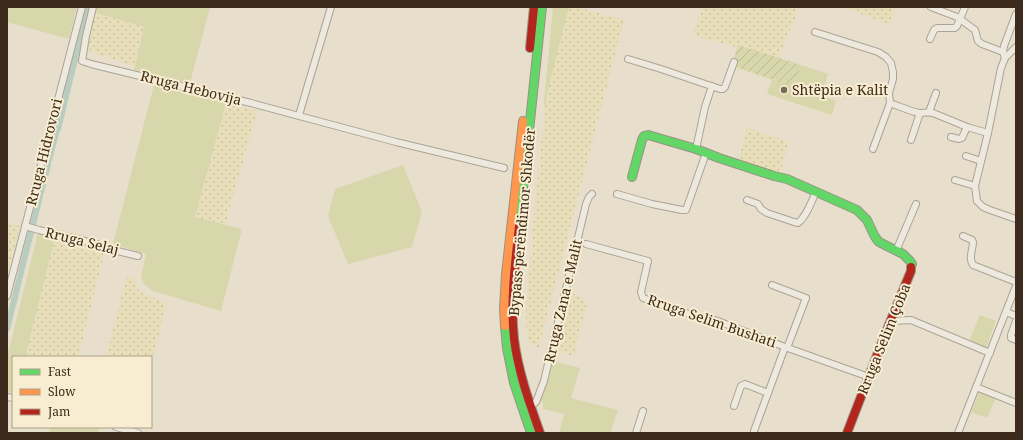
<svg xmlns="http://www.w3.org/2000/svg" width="1023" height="440" font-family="'Noto Serif',serif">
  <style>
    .farmland { fill: url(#farmland-dots) }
    .grass { fill: #d8d7ac }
    .garden { fill: url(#garden-furrows) }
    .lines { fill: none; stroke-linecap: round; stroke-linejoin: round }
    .canal { stroke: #b8ccbf; stroke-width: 6 }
    .street-casing { stroke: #aca395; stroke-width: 8 }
    .fast-casing { stroke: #9b9285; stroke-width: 10 }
    .slow-casing { stroke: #9b9285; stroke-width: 10 }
    .jam-casing { stroke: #9b9285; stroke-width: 10 }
    .street { stroke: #eee9de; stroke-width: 6 }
    .fast { stroke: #63d668; stroke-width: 8 }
    .slow { stroke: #ff974d; stroke-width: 8 }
    .jam { stroke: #b3261e; stroke-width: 8 }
    .poi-dot { fill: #786a59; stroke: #f9edd1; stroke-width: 1.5 }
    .labels { text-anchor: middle; stroke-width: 4; stroke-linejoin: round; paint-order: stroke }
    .street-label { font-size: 14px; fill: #3c2b1c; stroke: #f9edd1 }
    .poi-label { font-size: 14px; fill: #3c2b1c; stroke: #f9edd1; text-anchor: start }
  </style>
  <defs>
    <pattern id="farmland-dots" width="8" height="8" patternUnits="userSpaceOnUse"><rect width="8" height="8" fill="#e8dfba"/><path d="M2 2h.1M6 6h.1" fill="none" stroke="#c8c09f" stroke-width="1.8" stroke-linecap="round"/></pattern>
    <pattern id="garden-furrows" width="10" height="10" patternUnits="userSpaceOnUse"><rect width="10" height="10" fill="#d8d7ac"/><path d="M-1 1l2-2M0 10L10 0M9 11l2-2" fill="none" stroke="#bab993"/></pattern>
  </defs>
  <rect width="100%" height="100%" fill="#e7decb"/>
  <g class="farmland">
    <path d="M569,7H575L624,20L539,347H537L532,344L528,340L526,327V312L534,216L545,108L549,85Z"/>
    <path d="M703,7H799L779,58L739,45L738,47L692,35Z"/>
    <path d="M843,7H896L889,24Z"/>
    <path d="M94,12L144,27L134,66L92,52L86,47Z"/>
    <path d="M226,103L257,111L225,225L195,218Z"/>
    <path d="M747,128L789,142L779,177L738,163Z"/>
    <path d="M7,222L20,226L7,275Z"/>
    <path d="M55,237L105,251L78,357H25Z"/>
    <path d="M127,275L133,278L138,289L145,295L167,303L151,365V357H106Z"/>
    <path d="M567,291L581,297L587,304L574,353L573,355H571L554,351Z"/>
  </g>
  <g class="grass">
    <path d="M9,7H77L69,39L7,22V16Z"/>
    <path d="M95,7H210L190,83L134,70L144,27L94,12Z"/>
    <path d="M553,7H569L549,85L545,108L544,102Z"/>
    <path d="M801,65L828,74L821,95L836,101L832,115L767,94L772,80L794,86Z"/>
    <path d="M154,85L226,103L195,217L242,229L221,311L153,291L143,283L141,277L146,254L113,244Z"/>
    <path d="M403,165L422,212L412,247L348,264L328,216L335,189Z"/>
    <path d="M38,233L55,237L25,357H13V393L7,392V357Z"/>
    <path d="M980,315L996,321L986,348L969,341Z"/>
    <path d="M553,361L580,368L571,398L618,410L610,433H559L564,414L543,409V403L540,399L550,362Z"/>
    <path d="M980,391L996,397L987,418L971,412Z"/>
    <path d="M51,427H100L98,433H49Z"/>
  </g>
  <path class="garden" d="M738,45L801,65L794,87L735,67L737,60L734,59Z"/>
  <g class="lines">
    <g class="canal">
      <path d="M75,57L88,7"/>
      <path d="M58,129L75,59"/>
      <path d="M49,160L56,133"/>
      <path d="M41,192L48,165"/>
      <path d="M33,225L40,196"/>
      <path d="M7,329L31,232"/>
    </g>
    <defs>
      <g id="street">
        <path d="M93,7L86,36L82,61L91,64L251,103L396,142L504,168"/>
        <path d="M931,7L957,17L975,30L978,41L982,44L1003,52"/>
        <path d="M1016,14L1004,46L1003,52L1005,58L1001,68L988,133L975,186L977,201L983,207L990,210L1016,219"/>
        <path d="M815,32L878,52L886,57L891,63L893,72V79L889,93L890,103L873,149"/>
        <path d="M930,39L934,30L937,28H955L957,26L965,7"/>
        <path d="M1005,58L1016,47"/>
        <path d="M628,59L661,69L720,89H723L725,87L734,62"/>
        <path d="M890,103C899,106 909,111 919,113C924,113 928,112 933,113L967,127L988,133"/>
        <path d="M929,112L936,93"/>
        <path d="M299,115L331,7"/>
        <path d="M951,137L959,139L962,138L967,127"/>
        <path d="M911,140L920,113"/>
        <path d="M696,149L705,107L712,86"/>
        <path d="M966,156L981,161"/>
        <path d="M955,180L975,186"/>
        <path d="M617,194L652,204L682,210H686L706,153"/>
        <path d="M747,200L758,204L761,209L767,213L794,222L798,223C807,216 811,202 816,192"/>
        <path d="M25,226L39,230L97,244L109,249L138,256"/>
        <path d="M963,236L972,240L973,242C973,250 968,258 973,265L1016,282"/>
        <path d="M586,244L648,261L641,292L643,298L712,322L715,320L785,347L869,377"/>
        <path d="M896,251L916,204"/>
        <path d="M772,285L806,298L787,348"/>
        <path d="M7,296L82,7"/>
        <path d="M1006,312L1016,316"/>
        <path d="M891,321L911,320L990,353"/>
        <path d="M1016,321L1011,335V338L1016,340"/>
        <path d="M976,387L1016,403"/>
        <path d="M7,397L13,398"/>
        <path d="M734,406L741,386L745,384L768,393"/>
        <path d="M530,407L536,402L544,381L586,204L589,197L592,194"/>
        <path d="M116,427L138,433"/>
        <path d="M754,431L785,347"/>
        <path d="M636,433L643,411"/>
        <path d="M958,433L1016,286"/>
      </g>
      <g id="fast">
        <path d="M632,177L642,140L644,136L648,135L696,149L719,158L774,176L787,179L857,210L867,220L874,235L878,241L881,243L903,254L910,261L912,264L911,267"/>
        <path d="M519,226L542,7"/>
        <path d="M505,326L507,348L514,383L531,433"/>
      </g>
      <path id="slow" d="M505,326L504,309L506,274L523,121"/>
      <g id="jam">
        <path d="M530,48L534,7"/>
        <path d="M519,226C515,263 510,301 514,339C518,371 529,402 540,433"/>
        <path d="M847,433L886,332L911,271V267"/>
      </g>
    </defs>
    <use href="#street" class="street-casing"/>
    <use href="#fast" class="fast-casing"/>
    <use href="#slow" class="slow-casing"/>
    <use href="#jam" class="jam-casing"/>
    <use href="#street" class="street"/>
    <use href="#fast" class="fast"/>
    <use href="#slow" class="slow"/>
    <use href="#jam" class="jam"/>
  </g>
  <circle class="poi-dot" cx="784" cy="90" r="4"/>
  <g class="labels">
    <g class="street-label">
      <text transform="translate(191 88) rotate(14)" y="5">Rruga Hebovija</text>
      <text transform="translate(44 152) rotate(-76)" y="5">Rruga Hidrovori</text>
      <text transform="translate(522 222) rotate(-85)" y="5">Bypass perëndimor Shkodër</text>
      <text transform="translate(82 241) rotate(14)" y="5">Rruga Selaj</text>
      <text transform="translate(563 301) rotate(-77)" y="5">Rruga Zana e Malit</text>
      <text transform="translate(712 321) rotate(19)" y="5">Rruga Selim Bushati</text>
      <text transform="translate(884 339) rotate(-68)" y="5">Rruga Selim Çoba</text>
    </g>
    <g class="poi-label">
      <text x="792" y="95">Shtëpia e Kalit</text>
    </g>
  </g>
  <rect width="1023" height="440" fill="none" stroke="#3c2b1c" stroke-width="16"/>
  <rect x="12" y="356" width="140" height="72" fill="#f9edd1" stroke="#ad9f89"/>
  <rect x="20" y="369" width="20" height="6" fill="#63d668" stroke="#ad9f89"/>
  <text x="48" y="376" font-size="12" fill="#3c2b1c">Fast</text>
  <rect x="20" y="389" width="20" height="6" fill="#ff974d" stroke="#ad9f89"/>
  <text x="48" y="396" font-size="12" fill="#3c2b1c">Slow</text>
  <rect x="20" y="409" width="20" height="6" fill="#b3261e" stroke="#ad9f89"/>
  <text x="48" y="416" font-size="12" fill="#3c2b1c">Jam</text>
</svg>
